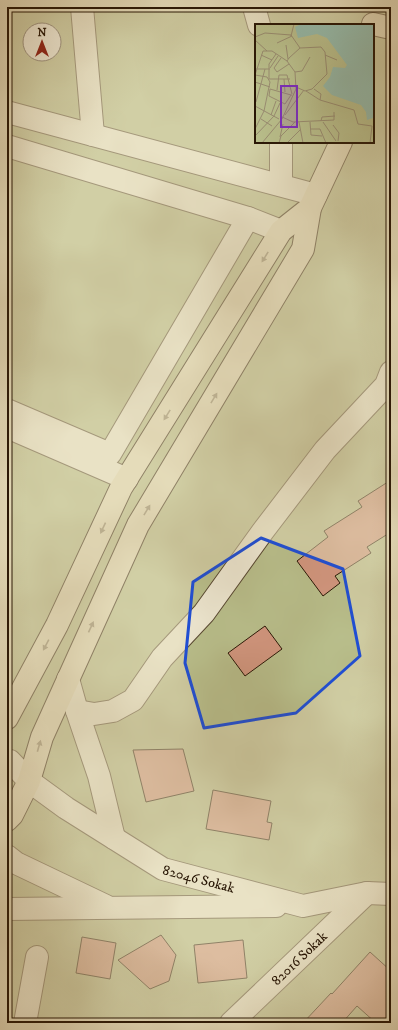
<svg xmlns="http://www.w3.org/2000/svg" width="398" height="1030" font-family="'IM FELL DW Pica',serif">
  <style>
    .green { fill: #b9bf8c; stroke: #706a48; fill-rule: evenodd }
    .building { fill: #d39780; stroke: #281605 }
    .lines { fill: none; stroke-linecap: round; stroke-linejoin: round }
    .minor-casing { stroke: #574832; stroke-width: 24 }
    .major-casing { stroke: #281605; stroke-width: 24 }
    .minor { stroke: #eee8d2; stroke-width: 22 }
    .major { stroke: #e5dcba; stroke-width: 22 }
    .oneway { fill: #908369 }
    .marked { fill: none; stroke: #1d4ed8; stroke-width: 3; stroke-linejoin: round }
    .labels { text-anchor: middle; stroke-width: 4; stroke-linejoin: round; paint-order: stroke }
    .street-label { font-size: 14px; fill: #281605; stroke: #eee8d2 }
    .inset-road { fill: none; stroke: #998d72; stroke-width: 1 }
    .view { fill: #7b2cbf; fill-opacity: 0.15; stroke: #7b2cbf; stroke-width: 2 }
    .inset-edge { fill: none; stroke: #281605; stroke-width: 2 }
  </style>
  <rect width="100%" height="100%" fill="#e5dcba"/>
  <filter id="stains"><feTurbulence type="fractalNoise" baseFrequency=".005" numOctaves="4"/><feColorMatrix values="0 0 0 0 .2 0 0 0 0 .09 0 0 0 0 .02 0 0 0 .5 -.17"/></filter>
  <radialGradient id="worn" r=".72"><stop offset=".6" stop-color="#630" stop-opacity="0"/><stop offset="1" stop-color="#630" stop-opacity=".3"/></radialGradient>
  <path class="green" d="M7,7H391V1023H7ZM256,25H373V142H256ZM30,30H54V54H30Z"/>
  <g class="building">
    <path d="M391,480V532L367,547L371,553L335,576L340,583L323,596L297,561L328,537L324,531L362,507L358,501Z"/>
    <path d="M265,626L282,649L245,676L228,653Z"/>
    <path d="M183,749L194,791L146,802L133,750Z"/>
    <path d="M213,790L271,801L267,822L272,823L269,840L206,829Z"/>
    <path d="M161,935L176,955L169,981L150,989L118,960Z"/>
    <path d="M82,937L116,943L110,979L76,973Z"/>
    <path d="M243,940L247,978L198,983L194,945Z"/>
    <path d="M370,952L391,971V1023H376L357,1006L342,1023H303L331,993L332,994Z"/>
  </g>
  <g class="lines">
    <defs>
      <g id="minor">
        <path d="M82,7L93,135"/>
        <path d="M254,7L259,25"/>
        <path d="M7,112L316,195"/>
        <path d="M281,142V185"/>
        <path d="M7,146L248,218L281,231"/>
        <path d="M7,410L110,454L248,218"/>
        <path d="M7,427L127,479"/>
        <path d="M68,679L77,711L99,776L114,838"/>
        <path d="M77,711L94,714L113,711L133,700L162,658L204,613L263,531L325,450L386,385L391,372"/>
        <path id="s1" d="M7,761H10L29,781L66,808L163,869L303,906L367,893L391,894"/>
        <path d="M7,856L16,863L106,906"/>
        <path d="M7,909L276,906"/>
        <path d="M25,1023L37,957"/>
        <path id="s2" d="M231,1023L367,893"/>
      </g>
      <g id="major">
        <path d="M373,24L391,28"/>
        <path d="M7,718L57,625L121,488L281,231L310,208"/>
        <path d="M7,820L12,815L29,781L42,737L138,525L303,249L310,208L341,142"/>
      </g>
    </defs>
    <use href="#minor" class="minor-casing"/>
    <use href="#major" class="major-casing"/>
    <use href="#minor" class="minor"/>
    <use href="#major" class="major"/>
  </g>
  <defs><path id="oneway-solid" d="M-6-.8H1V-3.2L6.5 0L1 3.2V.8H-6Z"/></defs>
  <g class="oneway">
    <use href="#oneway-solid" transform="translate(265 257) rotate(122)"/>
    <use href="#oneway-solid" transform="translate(214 398) rotate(-59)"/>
    <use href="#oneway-solid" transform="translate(167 415) rotate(122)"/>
    <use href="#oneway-solid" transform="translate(147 510) rotate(-59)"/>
    <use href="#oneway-solid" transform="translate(103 528) rotate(115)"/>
    <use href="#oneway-solid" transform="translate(91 627) rotate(-65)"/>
    <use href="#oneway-solid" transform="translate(46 645) rotate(118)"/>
    <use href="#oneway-solid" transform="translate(39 746) rotate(-74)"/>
  </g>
  <path d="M0 0H398V1030H0ZM261,538L343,569L360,656L296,713L204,728L185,663L193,582Z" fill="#e5dcba" fill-opacity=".55" fill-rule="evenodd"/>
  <path class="marked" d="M261,538L343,569L360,656L296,713L204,728L185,663L193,582Z"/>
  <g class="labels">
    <g class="street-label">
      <text dy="5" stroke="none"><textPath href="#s1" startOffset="228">82046 Sokak</textPath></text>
      <text dy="5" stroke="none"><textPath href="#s2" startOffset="94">82016 Sokak</textPath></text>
    </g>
  </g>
  <g transform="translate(255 24)">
    <rect width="119" height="119" fill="#e5dcba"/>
    <path d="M0,0H119V119H0Z" fill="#b9bf8c"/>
    <path d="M46,0H119L118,94L112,96L111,88L106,81L77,71L68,62L75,53L78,43L90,44L92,41L72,14L62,10L43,14L40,3Z" fill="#96bcac"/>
    <path class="inset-road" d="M36,12L39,0M0,13L10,9L36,11L45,24M0,16L12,27M22,19L37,12M31,21L33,35M21,30L14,40V55H35M6,31L17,36M70,31L82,36M26,34L19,44L22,48L34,40M15,44L23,32M0,45H15M40,48L47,47L55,33M0,51L8,27H17L32,37M29,55L30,68M0,58L15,63M59,65L66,70L65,76M22,66L24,51H32L37,70M51,67L65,76L99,86L103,100L117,102L115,119M36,71L30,80L14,72L15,65L36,71H37M1,78L10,45M0,82L24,95M16,91L21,77M30,91L49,66M25,92L38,98L79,96V88M6,95L17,102M66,97L67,93L80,92M44,98L48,119M55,98L56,111L67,112M68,98L81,117M78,101L84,109L83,117M0,105L9,87L15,58L12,53L0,51M56,105H65L71,119M1,111L19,92L25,79M25,113L28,100M7,119L27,95L41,65L40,48L32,37L34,34L45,24L66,23L70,28L72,50L57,65L50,67L41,63M24,119L26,112L40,98M32,119L45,106"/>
    <path class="view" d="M26,62H42V103H26Z"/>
    <rect width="119" height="119" class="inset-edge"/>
  </g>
  <rect width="398" height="1030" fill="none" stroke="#e5dcba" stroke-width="24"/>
  <rect x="8" y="8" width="382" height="1014" fill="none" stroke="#281605" stroke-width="2"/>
  <rect x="12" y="12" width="374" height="1006" fill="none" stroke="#281605"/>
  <g transform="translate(42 42)"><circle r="19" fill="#eee8d2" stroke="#9f9480"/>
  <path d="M0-3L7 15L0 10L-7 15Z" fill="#8f2418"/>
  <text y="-6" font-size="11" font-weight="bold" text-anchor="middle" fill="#281605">N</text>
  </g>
  <rect width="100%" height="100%" filter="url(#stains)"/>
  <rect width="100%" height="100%" fill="url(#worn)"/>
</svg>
